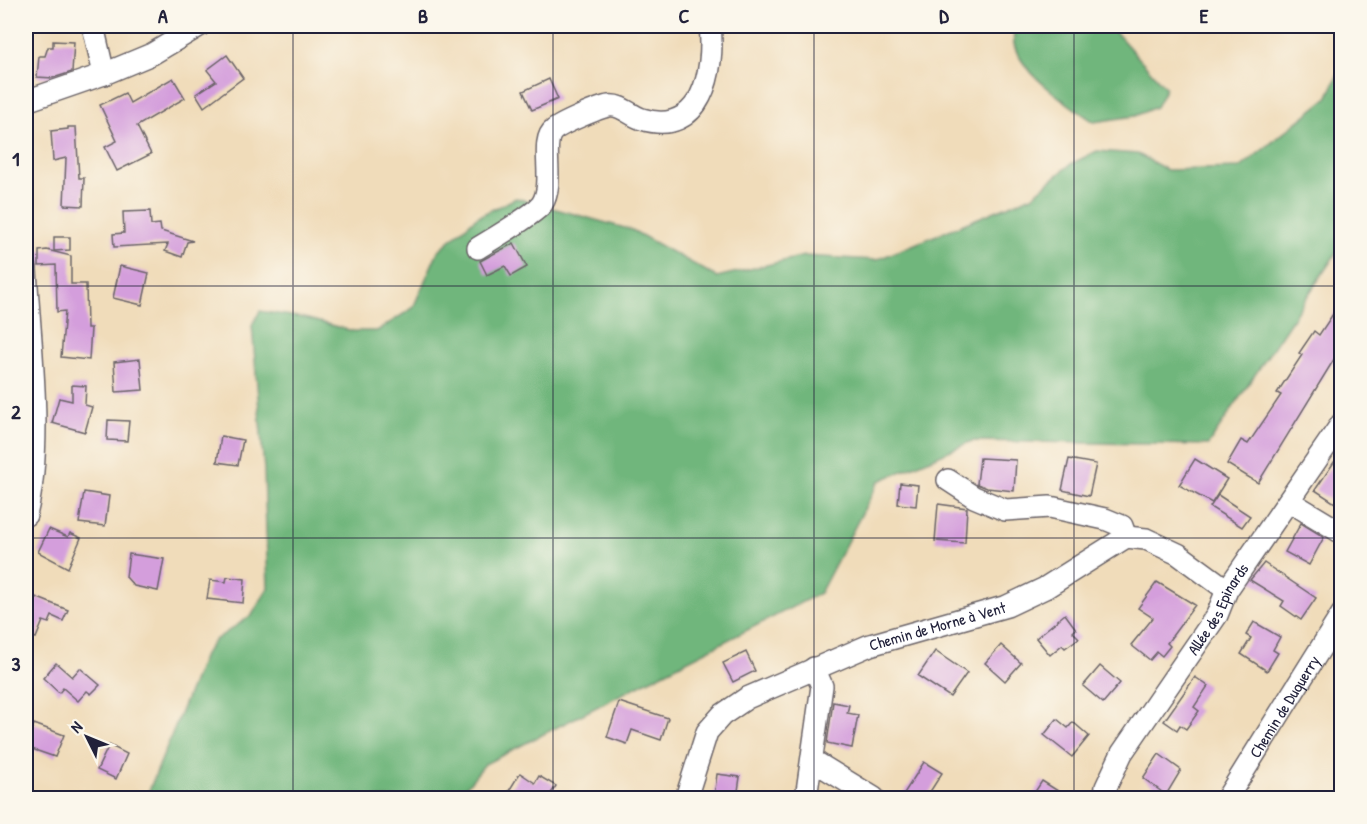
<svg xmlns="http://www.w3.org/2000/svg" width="1367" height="824" font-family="'Patrick Hand',sans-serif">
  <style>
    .forest { fill: #6fb67b; stroke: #486c5b; stroke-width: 1.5 }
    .building { fill: #d49edc }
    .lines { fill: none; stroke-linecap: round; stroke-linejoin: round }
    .minor-casing { stroke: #6a6367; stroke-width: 24 }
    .minor { stroke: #fff; stroke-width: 21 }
    .grid { fill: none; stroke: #22223b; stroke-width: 1.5; stroke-opacity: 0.55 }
    .labels { text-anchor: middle; stroke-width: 5; stroke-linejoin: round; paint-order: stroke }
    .street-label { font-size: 16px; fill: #22223b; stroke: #fbf7ec }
    .neatline { fill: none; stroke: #22223b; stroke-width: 2 }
    .grid-label { font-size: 20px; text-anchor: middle; font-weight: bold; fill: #22223b }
  </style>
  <rect width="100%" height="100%" fill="#fbf7ec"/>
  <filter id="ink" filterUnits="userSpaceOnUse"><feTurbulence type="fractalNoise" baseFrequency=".0167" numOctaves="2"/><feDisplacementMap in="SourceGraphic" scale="12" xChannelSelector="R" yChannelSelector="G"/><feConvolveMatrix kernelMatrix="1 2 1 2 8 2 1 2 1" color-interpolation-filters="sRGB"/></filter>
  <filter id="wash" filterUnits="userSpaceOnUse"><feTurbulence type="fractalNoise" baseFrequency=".008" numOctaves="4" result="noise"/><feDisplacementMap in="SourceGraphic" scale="24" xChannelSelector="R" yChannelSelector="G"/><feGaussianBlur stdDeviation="1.35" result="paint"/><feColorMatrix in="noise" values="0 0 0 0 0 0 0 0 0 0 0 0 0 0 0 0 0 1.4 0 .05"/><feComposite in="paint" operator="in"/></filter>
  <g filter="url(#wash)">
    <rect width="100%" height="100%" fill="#f0dcba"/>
    <g class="forest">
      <path d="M1014,26H1110L1166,88L1156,107L1135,116L1094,122C1071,106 1021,74 1014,44C1013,39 1014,31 1014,26Z"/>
      <path d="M1341,68V246L1208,445L972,441L879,481L820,593L485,764L457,798H146L204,655L215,640L252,615L268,588L264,470L252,325L260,311L304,318L353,331H377L413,308L438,251L477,217L516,198L632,230L717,277L804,256L876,260L1032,196L1071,164L1097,151L1138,154L1167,170L1240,168L1327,98Z"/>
    </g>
    <g id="blocks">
      <g class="building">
        <path d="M53,41L74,42L72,72L53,78L37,77L39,56H45L48,47H53Z"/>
        <path d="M227,55L243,78L204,107L196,94L216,81L207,70Z"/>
        <path d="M173,78L185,98L137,126L151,154L117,171L105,147L117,141L100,105L125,93L130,103Z"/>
        <path d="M549,79L558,99L532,110L523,91Z"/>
        <path d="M68,127H76L79,178H84L83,206L64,205L66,158L53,161L51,131L68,129Z"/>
        <path d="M150,211L151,225L160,224L161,231L193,241L187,242L182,257L165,251L168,244L114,247L113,234L124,233L123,212Z"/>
        <path d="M54,237H70V250L54,251Z"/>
        <path d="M514,243L527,267L511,276L505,266L487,275L480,261Z"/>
        <path d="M47,250L71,256V284H86L87,328H91L89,360L61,357L65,311L57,312L56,265L39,266V251Z"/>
        <path d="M120,266L149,273L142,305L113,298Z"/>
        <path d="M1341,302V348L1258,483L1227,464L1241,440L1248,444L1281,395L1277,393L1302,355L1299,353L1314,331L1319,335Z"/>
        <path d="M140,359L143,390L116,392L114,362Z"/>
        <path d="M72,385L86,386L85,405L92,407L85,432L52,423L59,398L72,401Z"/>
        <path d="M108,420L129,421L127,441L107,440Z"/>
        <path d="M221,436L243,440L238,465L217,462Z"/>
        <path d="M1341,452V494L1335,503L1315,490Z"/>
        <path d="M980,458L1016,460L1014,491L987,488L977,484Z"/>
        <path d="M1069,459L1096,464L1089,496L1062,490Z"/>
        <path d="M1195,459L1227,479L1212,503L1179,485Z"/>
        <path d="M900,483L918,485L916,506L898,504Z"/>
        <path d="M84,492L109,496L105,526L79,523Z"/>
        <path d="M1218,495L1250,516L1242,527L1210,507Z"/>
        <path d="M938,504L967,508L965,543L935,541Z"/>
        <path d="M1301,523L1324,537L1309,565L1285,552Z"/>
        <path d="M49,529L68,537L70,533L81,538L68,568L38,552Z"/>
        <path d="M129,554L164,559L158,591L134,586L126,577Z"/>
        <path d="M1264,563L1316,598L1301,620L1281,606L1284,601L1250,580Z"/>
        <path d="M227,577L245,579L243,603L207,599L210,580L226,582Z"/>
        <path d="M1157,582L1195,605L1167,643L1170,646L1162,656L1157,652L1150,660L1131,645L1153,618L1138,608Z"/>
        <path d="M33,596L68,610L63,621L52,616L49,623L43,621L36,638L26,635V615Z"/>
        <path d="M1065,614L1076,629L1073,632L1079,638L1065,648L1062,645L1050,655L1036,638Z"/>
        <path d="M1254,622L1280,637L1273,650L1278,653L1267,671L1241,654L1251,638L1246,635Z"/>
        <path d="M1001,645L1021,663L1005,681L985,663Z"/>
        <path d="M935,651L967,673L950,697L918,676Z"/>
        <path d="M746,652L755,671L733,682L723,663Z"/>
        <path d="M56,663L72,677L80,668L100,685L91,694L87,691L78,701L63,688L59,693L43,678Z"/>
        <path d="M1100,666L1120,683L1103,703L1083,686Z"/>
        <path d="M1195,677L1208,686L1194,707L1199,711L1186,729L1180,725L1177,730L1164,721Z"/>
        <path d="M619,702L668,718L661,740L632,730L627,744L607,737Z"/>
        <path d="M833,702L849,705L847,713L858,715L852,748L827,743Z"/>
        <path d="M1057,719L1068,728L1073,722L1089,736L1072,757L1044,735Z"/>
        <path d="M34,724L64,735L55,757L26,747Z"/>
        <path d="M109,745L127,754L116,779L97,770Z"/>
        <path d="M1159,754L1181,770L1166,795L1143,778Z"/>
        <path d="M924,762L942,773L926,798H901Z"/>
        <path d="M520,773L535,783L539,776L556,786L548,798H514L507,794Z"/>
        <path d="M717,774L740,777L737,798H714Z"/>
        <path d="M1042,781L1069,798H1031Z"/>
      </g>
    </g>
  </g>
  <g filter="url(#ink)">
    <use href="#blocks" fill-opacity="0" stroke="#6a6367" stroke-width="1.5"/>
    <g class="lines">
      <defs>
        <g id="minor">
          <path d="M93,26L104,74"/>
          <path d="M26,101L104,74L152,54L199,26"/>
          <path d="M478,248C491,240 535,214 542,204C556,182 539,141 554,130C561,124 600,107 609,106C621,104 631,116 642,119C702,138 715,70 710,26"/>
          <path d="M26,269C30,346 44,441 26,515"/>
          <path d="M948,480L974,497L1005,510L1050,507L1105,519L1122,526L1126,537"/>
          <path d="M1289,501L1342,533"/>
          <path d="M812,760L874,798"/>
          <path id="s1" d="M686,798L707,732L722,715L747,698L870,645L1007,606L1045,588L1126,537L1146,539L1178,554L1227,590"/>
          <path d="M806,798L822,686L814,668"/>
          <path id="s2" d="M1104,798L1106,787L1122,753L1217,615L1227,590L1342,423"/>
          <path id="s3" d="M1227,798L1342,614"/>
        </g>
      </defs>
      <use href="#minor" class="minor-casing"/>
      <use href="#minor" class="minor"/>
    </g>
  </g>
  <path class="grid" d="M293,26V798M553,26V798M814,26V798M1074,26V798M26,286H1342M26,538H1342"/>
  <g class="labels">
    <g class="street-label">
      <text dy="6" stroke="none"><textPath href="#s2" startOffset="222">Allée des Epinards</textPath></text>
      <text dy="6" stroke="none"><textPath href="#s1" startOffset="326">Chemin de Morne à Vent</textPath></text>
      <text dy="6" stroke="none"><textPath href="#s3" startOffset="108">Chemin de Duquerry</textPath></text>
    </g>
  </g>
  <rect width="1367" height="824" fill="none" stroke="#fbf7ec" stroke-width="66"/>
  <g transform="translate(87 737) rotate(313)" stroke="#fbf7ec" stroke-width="4.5" paint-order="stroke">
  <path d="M0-4.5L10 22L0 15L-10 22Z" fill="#22223b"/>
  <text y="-9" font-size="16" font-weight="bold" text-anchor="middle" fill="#22223b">N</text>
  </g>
  <rect x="33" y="33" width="1301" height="758" class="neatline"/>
  <g class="grid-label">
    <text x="163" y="23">A</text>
    <text x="423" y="23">B</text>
    <text x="684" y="23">C</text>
    <text x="944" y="23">D</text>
    <text x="1204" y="23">E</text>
    <text x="16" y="166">1</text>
    <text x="16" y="419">2</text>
    <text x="16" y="671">3</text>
  </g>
</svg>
